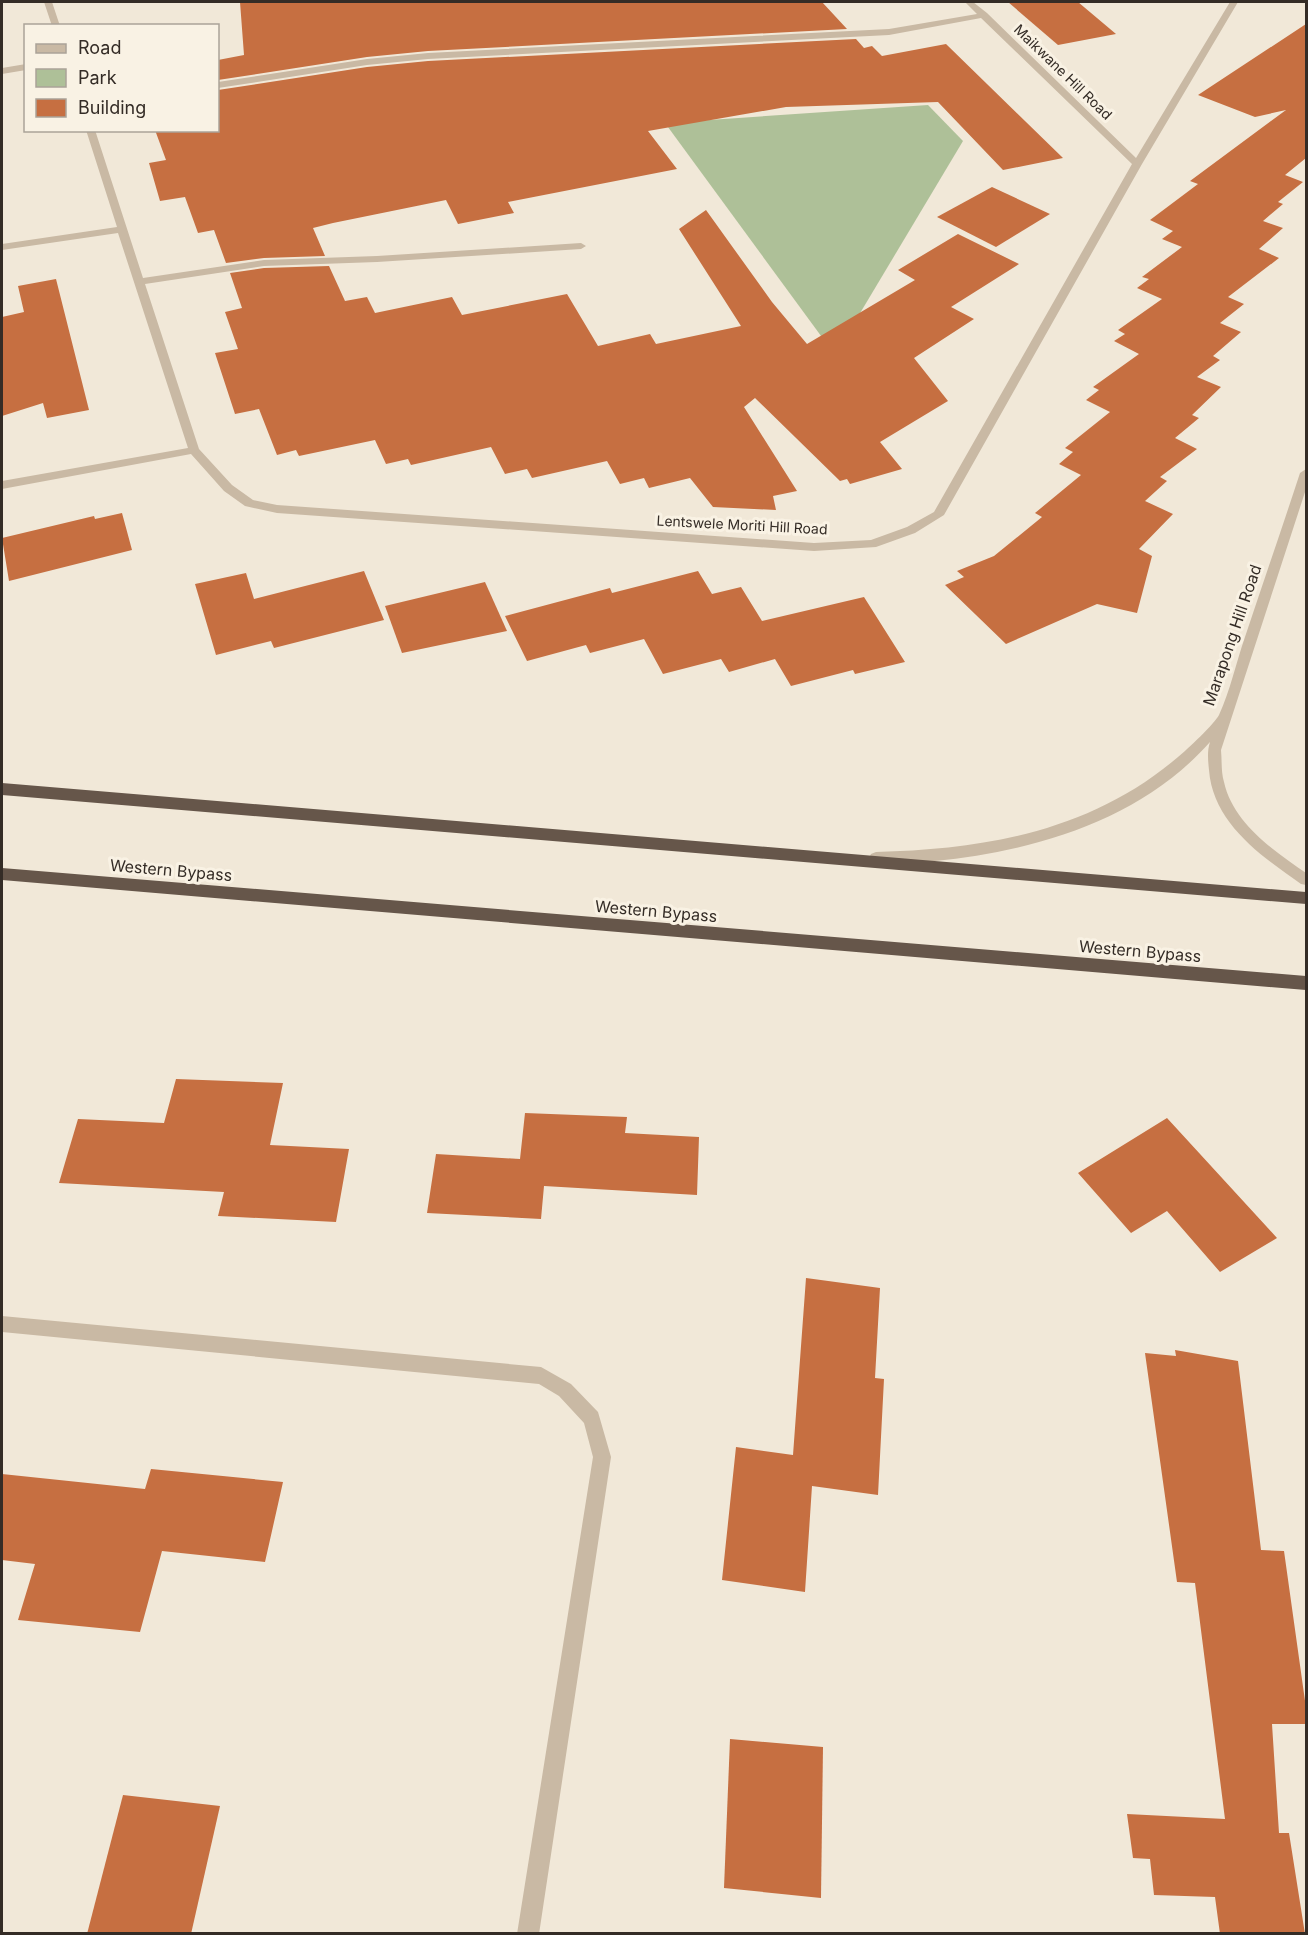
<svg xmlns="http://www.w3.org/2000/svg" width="1308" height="1935" font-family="Inter,sans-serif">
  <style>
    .green { fill: #aec098 }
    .building { fill: #c66f41 }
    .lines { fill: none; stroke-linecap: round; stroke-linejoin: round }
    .minor { fill: #c9b9a4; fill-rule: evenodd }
    .trunk { fill: #66564a; fill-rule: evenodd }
    .labels { text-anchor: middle; stroke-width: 6; stroke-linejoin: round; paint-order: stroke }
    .far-street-label { font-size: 14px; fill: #342c26; stroke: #f9f2e4 }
    .street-label { font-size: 16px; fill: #342c26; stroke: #f9f2e4 }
  </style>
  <rect width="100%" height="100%" fill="#f1e8d8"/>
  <path class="green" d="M928,105L963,141L835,355L665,123Z"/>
  <g class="building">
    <path d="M240,2H822L847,29L428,51L367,57L218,80V60L244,55Z"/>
    <path d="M1008,2H1078L1116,34L1058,45Z"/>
    <path d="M1306,24V158L1285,175L1303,182L1278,202L1283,204L1263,221L1283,228L1259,249L1279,258L1228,297L1244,304L1220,323L1241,332L1213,356L1220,360L1197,377L1221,387L1192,415L1199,418L1175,438L1197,449L1160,477L1167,481L1145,501L1173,514L1139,549L1152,556L1137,613L1097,604L1006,644L945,585L964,577L957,571L994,556L1042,517L1035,513L1081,475L1059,464L1073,452L1065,448L1110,412L1086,400L1099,390L1093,387L1139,354L1114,341L1125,334L1118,330L1162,299L1137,288L1149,279L1142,277L1182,247L1162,239L1173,231L1150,220L1198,184L1190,181L1286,110L1255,117L1198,95Z"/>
    <path d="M856,39L864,48L872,46L882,56L946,44L1063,158L1003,170L938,102L786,107L648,131L677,169L508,202L514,213L458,224L446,200L333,223L313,228L325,256L264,258L226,263L214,230L198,233L185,197L160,201L149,163L166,160L155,130H218V90L367,67L428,61Z"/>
    <path d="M992,187L1050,214L996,247L937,217Z"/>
    <path d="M706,210L772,302L807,344L915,280L898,270L958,234L1019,264L951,307L974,319L914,358L948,401L880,442L902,469L850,484L847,479L840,481L755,398L744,407L797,491L773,496L776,510L713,507L690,478L649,488L644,478L620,484L607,461L532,478L527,469L505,474L491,447L411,465L408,459L386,464L375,440L299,456L296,450L277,455L259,409L235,414L215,353L238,349L225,312L242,308L230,273L264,268L329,266L345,301L367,297L375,313L452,297L462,315L567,294L598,346L650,334L656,344L741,326L679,229Z"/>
    <path d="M56,279L89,410L47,418L43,403L2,416V317L24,312L18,286Z"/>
    <path d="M122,513L132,550L9,581L2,538L94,516L95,519Z"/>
    <path d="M364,571L384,620L274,648L271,641L216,655L195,584L246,573L254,599Z"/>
    <path d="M698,571L712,594L741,587L762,621L864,597L905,662L855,674L853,670L791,686L775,659L729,672L721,659L663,674L644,639L590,653L586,645L527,661L505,616L610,588L612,593Z"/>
    <path d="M485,582L507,631L402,653L385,606Z"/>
    <path d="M176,1079L283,1083L270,1145L349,1149L336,1222L218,1216L224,1192L59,1183L78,1119L164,1123Z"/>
    <path d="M525,1113L627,1117L625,1133L699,1137L697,1195L544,1186L541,1219L427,1213L436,1154L520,1159Z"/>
    <path d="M1167,1118L1277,1238L1220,1272L1167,1211L1131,1233L1078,1173Z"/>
    <path d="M806,1278L880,1288L875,1378L884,1379L878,1495L812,1486L805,1592L722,1580L736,1447L793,1455Z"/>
    <path d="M1175,1350L1238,1361L1261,1550L1284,1551L1306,1708V1724H1272L1279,1833H1289L1305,1934H1220L1215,1897L1154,1895L1150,1859L1133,1858L1127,1814L1225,1819L1195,1583L1177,1582L1145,1353L1176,1356Z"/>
    <path d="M151,1469L283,1482L265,1562L162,1551L140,1632L18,1620L35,1564L2,1560V1474L145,1489Z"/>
    <path d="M730,1739L823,1747L821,1898L724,1888Z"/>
    <path d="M123,1795L220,1806L191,1934H87Z"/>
  </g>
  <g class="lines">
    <g class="minor">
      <path d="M44,2H52L60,26H52Z"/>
      <path d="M965,2H973L987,13L1136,158L1230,2H1238L1142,164L944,515L915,533L876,547L814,551L277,513L245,506L224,491L191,454L2,489V481L188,448L118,233L2,250V244L117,227L86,130H95L143,278L264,260L377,256L581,243L586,246L581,249L377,262L264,266L145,284L199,449L232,485L253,500L277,505L814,543L871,540L907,527L934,512L1132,164L981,18L889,35L428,59L367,65L218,88V82L367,59L428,53L889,29L977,14Z"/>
      <path d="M26,64V70L2,74V68Z"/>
      <path d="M1306,469V489L1221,750C1222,761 1221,772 1224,782C1233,823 1274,851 1306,873V885L1301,884C1261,856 1213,823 1209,770C1208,760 1207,751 1210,742C1141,820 1035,851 935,861C916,862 889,868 871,862L869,858L871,854L876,852C987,849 1091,831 1178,757C1187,750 1215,723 1219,715C1230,691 1236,663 1245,637C1263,583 1282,528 1300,473Z"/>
      <path d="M2,1316L541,1367L571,1384L598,1412L611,1457L539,1934H517L593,1457L584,1423L559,1396L539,1384L2,1332Z"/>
    </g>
    <g class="trunk">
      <path d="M2,783L1306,892V904L2,795Z"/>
      <path d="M2,868L1306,976V990L2,880Z"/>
    </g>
  </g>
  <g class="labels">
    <g class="far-street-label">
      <text transform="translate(1063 72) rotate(44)" y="5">Maikwane Hill Road</text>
      <text transform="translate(742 525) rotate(3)" y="5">Lentswele Moriti Hill Road</text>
    </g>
    <g class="street-label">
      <text transform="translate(1232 635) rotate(-71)" y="6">Marapong Hill Road</text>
      <text transform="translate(171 870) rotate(5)" y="6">Western Bypass</text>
      <text transform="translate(656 911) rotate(5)" y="6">Western Bypass</text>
      <text transform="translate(1140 951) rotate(5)" y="6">Western Bypass</text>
    </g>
  </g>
  <rect width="1308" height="1935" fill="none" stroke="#342c26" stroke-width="6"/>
  <rect x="24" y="24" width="195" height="108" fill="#f9f2e4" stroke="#aaa398" stroke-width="1.5"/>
  <rect x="36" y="44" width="30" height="9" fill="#c9b9a4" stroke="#aaa398" stroke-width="1.5"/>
  <text x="78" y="54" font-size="18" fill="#342c26">Road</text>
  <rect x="36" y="69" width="30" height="18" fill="#aec098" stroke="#aaa398" stroke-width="1.5"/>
  <text x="78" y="84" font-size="18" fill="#342c26">Park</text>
  <rect x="36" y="99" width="30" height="18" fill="#c66f41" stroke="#aaa398" stroke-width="1.5"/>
  <text x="78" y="114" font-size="18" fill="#342c26">Building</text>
</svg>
